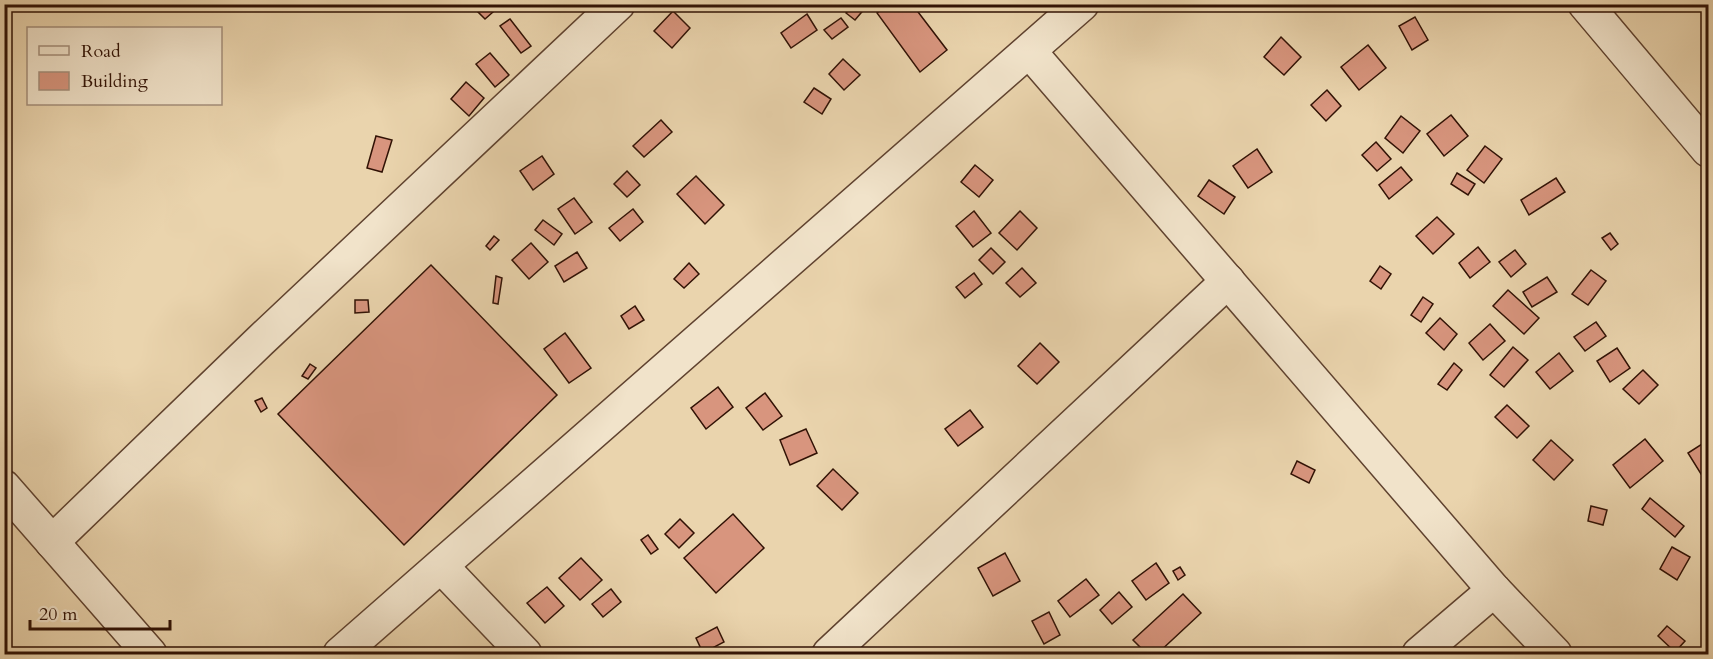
<svg xmlns="http://www.w3.org/2000/svg" width="1713" height="659" font-family="Cardo,serif">
  <style>
    .building { fill: #d8957e; stroke: #311205; stroke-width: 1.5 }
    .lines { fill: none; stroke-linecap: round; stroke-linejoin: round }
    .minor-casing { stroke: #5f422f; stroke-width: 36 }
    .minor { stroke: #f1e3ca; stroke-width: 33 }
  </style>
  <rect width="100%" height="100%" fill="#ead4ad"/>
  <filter id="stains"><feTurbulence type="fractalNoise" baseFrequency=".00333" numOctaves="4"/><feColorMatrix values="0 0 0 0 .2 0 0 0 0 .09 0 0 0 0 .02 0 0 0 .5 -.17"/></filter>
  <radialGradient id="worn" r=".72"><stop offset=".6" stop-color="#630" stop-opacity="0"/><stop offset="1" stop-color="#630" stop-opacity=".3"/></radialGradient>
  <g class="building">
    <path d="M481,4H500L501,5L485,19L475,9Z"/>
    <path d="M854,4H862L866,7L855,20L846,13Z"/>
    <path d="M888,4H912L947,50L920,72L877,13Z"/>
    <path d="M673,11L690,28L672,48L654,31Z"/>
    <path d="M807,14L817,30L791,48L781,33Z"/>
    <path d="M1415,17L1428,40L1412,50L1399,26Z"/>
    <path d="M841,18L848,27L832,39L824,30Z"/>
    <path d="M510,19L531,46L521,53L500,26Z"/>
    <path d="M1281,37L1301,57L1284,75L1264,57Z"/>
    <path d="M1368,45L1386,68L1359,90L1341,67Z"/>
    <path d="M490,53L509,75L495,87L476,64Z"/>
    <path d="M843,59L860,75L844,90L829,74Z"/>
    <path d="M466,82L484,98L469,116L451,99Z"/>
    <path d="M814,88L831,99L822,114L804,102Z"/>
    <path d="M1327,90L1341,106L1326,121L1311,105Z"/>
    <path d="M1451,115L1468,136L1444,156L1427,134Z"/>
    <path d="M1401,116L1420,131L1403,153L1385,138Z"/>
    <path d="M661,120L672,132L644,157L633,146Z"/>
    <path d="M376,136L392,140L382,172L367,168Z"/>
    <path d="M1376,142L1391,159L1377,171L1362,155Z"/>
    <path d="M1485,146L1502,159L1484,183L1467,170Z"/>
    <path d="M1257,149L1272,172L1248,188L1233,166Z"/>
    <path d="M542,156L554,174L533,190L520,171Z"/>
    <path d="M975,165L993,180L979,197L961,182Z"/>
    <path d="M1401,167L1412,180L1389,199L1379,185Z"/>
    <path d="M627,171L640,185L627,197L614,184Z"/>
    <path d="M1457,173L1475,184L1468,195L1451,184Z"/>
    <path d="M696,176L724,205L705,224L677,194Z"/>
    <path d="M1556,178L1565,192L1529,215L1521,200Z"/>
    <path d="M1209,180L1235,197L1224,214L1198,196Z"/>
    <path d="M574,198L592,222L575,234L558,209Z"/>
    <path d="M633,209L643,222L620,241L609,228Z"/>
    <path d="M974,211L991,233L973,247L956,226Z"/>
    <path d="M1020,211L1037,228L1017,250L999,233Z"/>
    <path d="M1437,217L1454,234L1433,254L1416,236Z"/>
    <path d="M543,220L562,234L554,245L535,230Z"/>
    <path d="M1610,233L1618,244L1611,250L1602,238Z"/>
    <path d="M494,236L499,240L490,250L486,246Z"/>
    <path d="M531,243L548,262L529,279L512,260Z"/>
    <path d="M1478,247L1490,262L1470,278L1459,263Z"/>
    <path d="M991,248L1005,262L993,274L979,260Z"/>
    <path d="M1515,250L1526,264L1511,277L1499,262Z"/>
    <path d="M577,252L587,268L564,282L555,266Z"/>
    <path d="M689,263L699,274L684,288L674,279Z"/>
    <path d="M431,265L557,395L404,545L278,414Z"/>
    <path d="M1380,266L1391,274L1381,289L1370,281Z"/>
    <path d="M1022,268L1036,283L1020,297L1006,283Z"/>
    <path d="M1591,270L1606,281L1588,305L1572,294Z"/>
    <path d="M974,273L982,284L965,298L956,287Z"/>
    <path d="M496,276L502,278L498,304L493,303Z"/>
    <path d="M1547,277L1557,292L1532,307L1523,292Z"/>
    <path d="M1508,290L1539,318L1524,334L1493,306Z"/>
    <path d="M1423,297L1433,304L1421,322L1411,315Z"/>
    <path d="M355,300H368L369,312L355,313Z"/>
    <path d="M635,306L644,320L629,329L621,316Z"/>
    <path d="M1440,318L1457,334L1444,350L1426,333Z"/>
    <path d="M1596,322L1606,336L1585,351L1574,337Z"/>
    <path d="M1490,324L1505,341L1483,360L1469,343Z"/>
    <path d="M565,333L591,368L569,383L544,349Z"/>
    <path d="M1040,343L1059,362L1037,384L1018,366Z"/>
    <path d="M1513,347L1528,360L1504,387L1490,375Z"/>
    <path d="M1617,348L1630,368L1610,382L1597,361Z"/>
    <path d="M1559,353L1573,371L1550,389L1536,372Z"/>
    <path d="M1454,363L1462,370L1447,390L1438,384Z"/>
    <path d="M310,364L316,368L308,379L302,376Z"/>
    <path d="M1643,370L1658,385L1639,404L1623,389Z"/>
    <path d="M718,387L733,407L706,429L691,408Z"/>
    <path d="M765,393L782,416L763,430L746,408Z"/>
    <path d="M262,398L267,408L261,412L255,401Z"/>
    <path d="M1507,405L1529,426L1517,438L1495,417Z"/>
    <path d="M970,410L983,427L958,446L945,429Z"/>
    <path d="M806,429L817,453L790,465L780,440Z"/>
    <path d="M1645,439L1663,461L1630,488L1613,465Z"/>
    <path d="M1551,440L1573,460L1554,480L1533,460Z"/>
    <path d="M1702,444L1708,454V469L1701,474L1688,453Z"/>
    <path d="M1297,461L1315,470L1309,483L1291,474Z"/>
    <path d="M833,469L858,493L842,510L817,486Z"/>
    <path d="M1650,498L1684,526L1675,537L1642,509Z"/>
    <path d="M1591,506L1607,510L1603,525L1588,521Z"/>
    <path d="M733,514L764,548L716,593L684,558Z"/>
    <path d="M680,519L694,533L679,548L665,534Z"/>
    <path d="M648,535L658,549L651,554L641,540Z"/>
    <path d="M1672,547L1690,557L1677,580L1660,569Z"/>
    <path d="M1005,553L1020,581L993,596L978,568Z"/>
    <path d="M581,558L602,580L580,600L559,578Z"/>
    <path d="M1156,563L1169,583L1146,600L1132,581Z"/>
    <path d="M1180,567L1185,575L1178,580L1173,571Z"/>
    <path d="M1086,579L1099,595L1070,617L1058,601Z"/>
    <path d="M547,587L564,606L545,623L527,603Z"/>
    <path d="M611,589L621,602L603,617L592,604Z"/>
    <path d="M1119,592L1132,607L1112,624L1100,610Z"/>
    <path d="M1183,594L1201,613L1157,654H1147L1133,640Z"/>
    <path d="M1049,612L1060,635L1044,644L1032,621Z"/>
    <path d="M1667,626L1685,641L1675,652L1658,636Z"/>
    <path d="M717,627L724,642L703,653L696,638Z"/>
  </g>
  <g class="lines">
    <defs>
      <g id="minor">
        <path d="M1585,4L1708,150"/>
        <path d="M1030,52L1494,590L1555,654"/>
        <path d="M4,487L150,654"/>
        <path d="M52,542L260,341L618,4"/>
        <path d="M441,566L525,654"/>
        <path d="M340,654L1082,4"/>
        <path d="M829,654L1228,281"/>
        <path d="M1419,654L1494,590"/>
      </g>
    </defs>
    <use href="#minor" class="minor-casing"/>
    <use href="#minor" class="minor"/>
  </g>
  <rect width="1713" height="659" fill="none" stroke="#ead4ad" stroke-width="24"/>
  <rect x="6" y="6" width="1701" height="647" fill="none" stroke="#311205" stroke-width="3"/>
  <rect x="12" y="12" width="1689" height="635" fill="none" stroke="#311205" stroke-width="1.5"/>
  <rect x="27" y="27" width="195" height="78" fill="#f1e3ca" stroke="#a48f7b" stroke-width="1.5"/>
  <rect x="39" y="46" width="30" height="9" fill="#f1e3ca" stroke="#a48f7b" stroke-width="1.5"/>
  <text x="81" y="57" font-size="18" fill="#311205">Road</text>
  <rect x="39" y="72" width="30" height="18" fill="#d8957e" stroke="#a48f7b" stroke-width="1.5"/>
  <text x="81" y="87" font-size="18" fill="#311205">Building</text>
  <path d="M30 620v9h140v-9" fill="none" stroke="#311205" stroke-width="3"/>
  <text x="39" y="620" font-size="18" fill="#311205" stroke="#f1e3ca" stroke-width="4.5" paint-order="stroke">20 m</text>
  <rect width="100%" height="100%" filter="url(#stains)"/>
  <rect width="100%" height="100%" fill="url(#worn)"/>
</svg>
